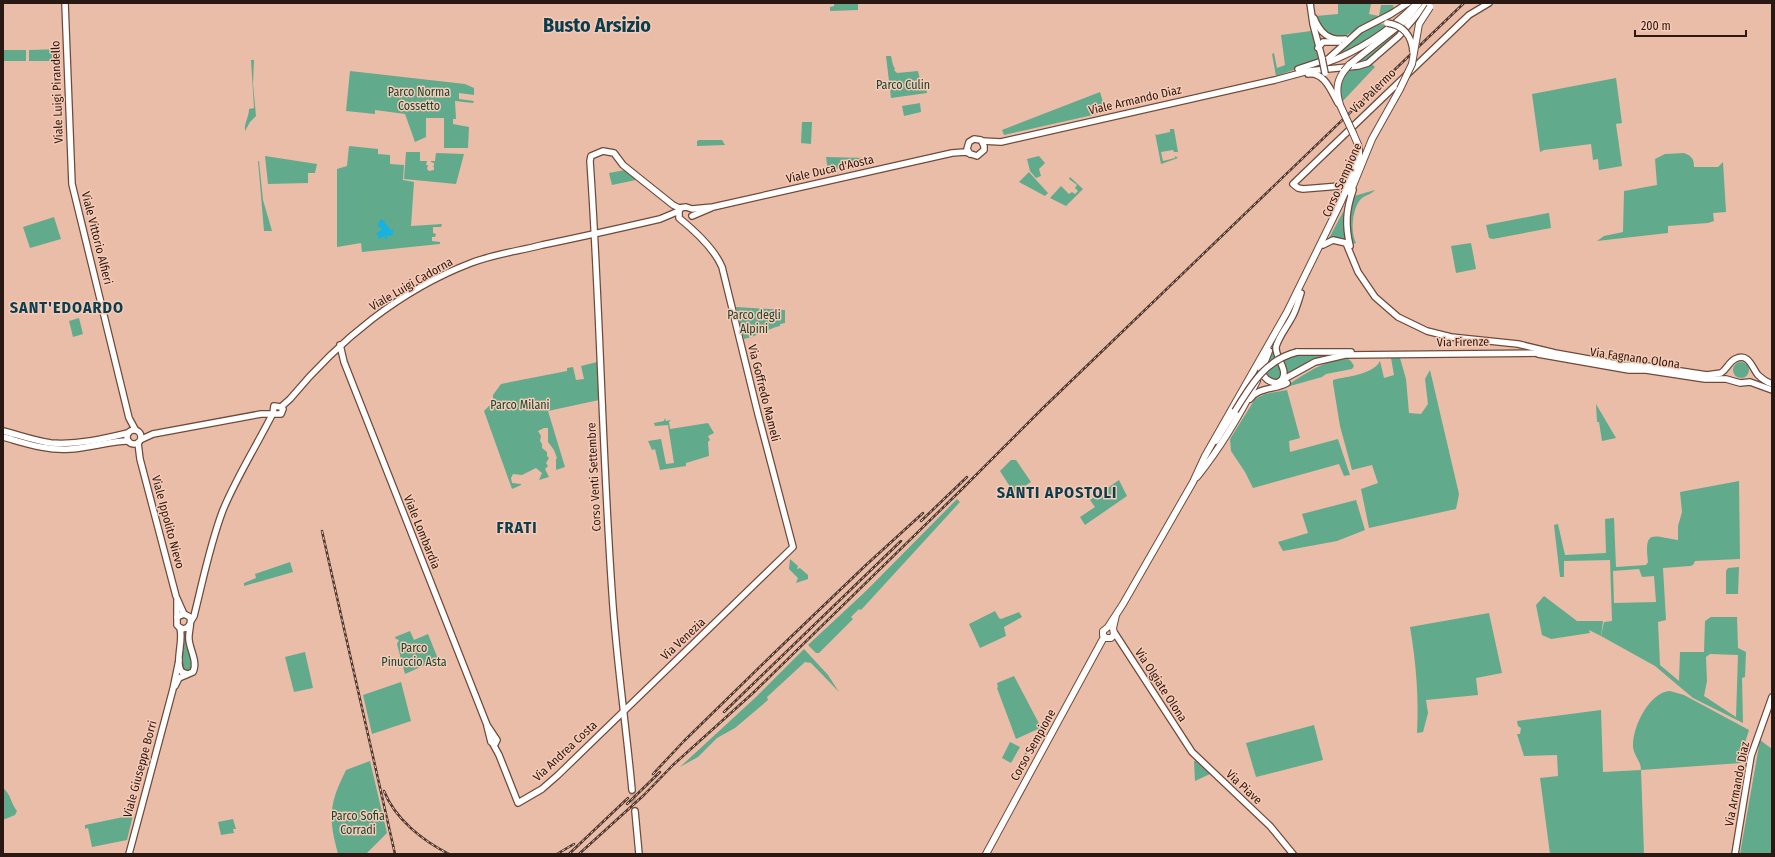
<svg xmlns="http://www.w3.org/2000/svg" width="1775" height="857" font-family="'Fira Sans Condensed',sans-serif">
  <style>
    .green { fill: #62aa8c; fill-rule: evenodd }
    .water { fill: #17b2df }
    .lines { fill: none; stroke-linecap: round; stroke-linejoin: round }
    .secondary-tunnel { stroke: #c39c8b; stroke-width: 5.5; stroke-dasharray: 5.5 3; stroke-linecap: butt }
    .secondary-casing { stroke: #704a39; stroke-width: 8 }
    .primary-casing { stroke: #704a39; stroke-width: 8 }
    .secondary { stroke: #fff; stroke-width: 5.5 }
    .primary { stroke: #fff; stroke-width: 6 }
    .rail-casing { stroke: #4d372e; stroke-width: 2.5 }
    .rail { stroke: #f7cab6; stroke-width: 1; stroke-dasharray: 3; stroke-linecap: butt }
    .secondary-bridge-casing { stroke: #704a39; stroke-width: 8; stroke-linecap: butt }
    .primary-bridge-casing { stroke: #704a39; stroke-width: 8; stroke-linecap: butt }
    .secondary-bridge { stroke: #fff; stroke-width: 5.5 }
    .primary-bridge { stroke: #fff; stroke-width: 6 }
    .labels { text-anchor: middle; stroke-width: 3; stroke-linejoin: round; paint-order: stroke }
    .park-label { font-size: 12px; fill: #144835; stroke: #f7cab6 }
    .street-label { font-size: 12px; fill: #291912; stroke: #f7cab6 }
    .district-label { font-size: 16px; font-weight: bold; letter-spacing: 1px; fill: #083e4f; stroke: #f7cab6 }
    .town-label { font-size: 20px; font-weight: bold; fill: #083e4f; stroke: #f7cab6 }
  </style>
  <rect width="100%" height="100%" fill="#eabda9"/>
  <g class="green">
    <path d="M834,3H858V10L830,11V7L834,6Z"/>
    <path d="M1338,3L1371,4L1369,14L1379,16L1381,5H1393L1394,9C1384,16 1373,21 1361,26C1356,29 1351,33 1345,36C1331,42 1319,28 1316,16L1338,14Z"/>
    <path d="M1410,19C1398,34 1375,62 1356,64V60Z"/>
    <path d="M1380,24L1390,25L1363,43L1330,59L1359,33Z"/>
    <path d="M1311,31L1320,61L1276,76L1272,54L1274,53L1277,68L1285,65L1281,35Z"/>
    <path d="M61,49V61H29V50Z"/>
    <rect x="3" y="50" width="23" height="11"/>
    <path d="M886,56H891L893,65L895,69L894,70L897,73L918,71L921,83L925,82L927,93L891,98Z"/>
    <path d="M251,60H254L253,84L256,116L250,122L245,131C244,123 249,117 249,109L254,108Z"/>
    <path d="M1372,64L1375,67L1342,102C1338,89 1341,82 1348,71L1363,68Z"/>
    <path d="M350,71L465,84L474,88V95L459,93V99L474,101L473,103L455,101L456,119H453V124L469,127L468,148H444V118H426V137L415,142L405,114L375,110V114L346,111Z"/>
    <path d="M1616,78L1622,123L1616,124L1622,166L1599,170L1598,159L1593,160L1591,144L1544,150L1540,152L1532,94Z"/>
    <path d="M1100,92L1106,112L1004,135L1002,130Z"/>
    <path d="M920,103L921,112L904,116L902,106Z"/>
    <path d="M802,122H812L811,144L801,143Z"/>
    <path d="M1170,129H1174L1178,152H1174L1173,150L1161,152L1163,161L1175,158V156L1178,158L1161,164L1155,133L1156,135L1170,132Z"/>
    <path d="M699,140H722L725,145L697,146V141Z"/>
    <path d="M349,146L378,149V154L390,155V164L404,165L403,180L414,182L411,226L442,224L441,227H433V233L436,234L435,237H432V241L440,242V244L362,252L361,243L337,247V169L347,166Z"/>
    <path d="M406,152H420V161H427L426,165H428L427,169L429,171L434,170V167H432L434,166V163L431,162V161H435L436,153L464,154L456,184L404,179Z"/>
    <path d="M1684,153C1692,156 1694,159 1694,167H1718L1723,162L1726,212L1713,213L1714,221L1708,223L1668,226V233L1597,241L1604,236L1623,232L1624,191L1657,185L1655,159L1665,154Z"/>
    <path d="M265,156L317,164L315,173H308V183L268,184Z"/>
    <path d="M1039,156L1045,163L1039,169L1041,176L1036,178L1030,171L1027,159Z"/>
    <path d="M826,157L868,158L866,162L828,171Z"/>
    <path d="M258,161H259L263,200L272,231H264Z"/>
    <path d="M625,170L636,180L612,185L609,173Z"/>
    <path d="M1029,172L1048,193L1045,196L1019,182Z"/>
    <path d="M1070,177L1083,189L1066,206L1050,198L1061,186L1069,194L1072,192L1075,194L1078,191L1075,188L1077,185L1069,179Z"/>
    <path d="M1375,190C1372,194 1366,195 1362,198C1352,207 1350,232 1356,243L1350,245L1347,220L1354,196Z"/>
    <path d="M1343,212L1345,213L1347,241L1328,240Z"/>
    <path d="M1548,213H1549L1551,228L1493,239L1489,238L1486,225Z"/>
    <path d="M54,217L61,239L30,248L23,227Z"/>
    <path d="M1471,243L1476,269L1456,273L1451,246Z"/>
    <path d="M736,307L785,310V323L780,324V326C767,329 758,336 744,339Z"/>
    <path d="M79,318L83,334L73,337L69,321Z"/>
    <path d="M1274,346L1282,375L1278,380H1275L1266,375L1264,370Z"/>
    <path d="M1301,354H1339L1287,376L1281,360Z"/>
    <path d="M1391,358H1400L1406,379L1409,413L1421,414L1428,404L1425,379L1430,370L1459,494L1456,509L1369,528L1361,489L1378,483L1372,465L1352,470L1340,426L1333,383V380C1347,376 1373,375 1380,361L1384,378L1394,375Z"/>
    <path d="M1348,359L1351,361L1354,366L1352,369L1326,374L1322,377L1283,388C1304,375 1322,360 1348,359Z"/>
    <circle cx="1741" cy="370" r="8"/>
    <path d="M597,362L599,400L548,411L565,467L556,470V459L557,458L554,450L548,442V428H544L538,431L541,436L540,441L542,444V448L547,452V456L549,458L546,463L548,466L545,469L549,477L539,480L542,473L536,468L522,475L513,474L511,478L512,483L521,484V485L512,489L484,411L493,402V395L501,384L567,371V368L573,367L576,380L584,379L581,366Z"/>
    <path d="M1287,390L1300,438L1289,441L1290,452L1338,439L1350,475L1344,476L1339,464L1253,488L1245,472L1231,451L1230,439L1255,399L1265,394Z"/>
    <path d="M1596,404L1616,438L1602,441L1599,422H1597Z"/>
    <path d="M665,418L666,421L671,420L669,422L670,429L708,423L714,433L708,436L710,440L708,442L709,456L686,463V466L660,470L655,449L652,450L648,441L661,439L666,464L674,463L668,425L655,426L654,423L664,421Z"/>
    <path d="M1011,460H1016L1031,482L1014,493L1000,471Z"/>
    <path d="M1119,480L1127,496L1085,525L1080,517L1095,507L1090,500Z"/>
    <path d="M1739,481L1740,559L1695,561L1693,565L1690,566L1663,568L1666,620L1658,622L1660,665L1679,681L1680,652H1704L1705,621L1711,617H1737L1738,648L1746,652L1745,677L1742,678L1743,723L1693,698L1655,666L1601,636L1604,622L1612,621L1610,560L1564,561V577H1560L1554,525L1558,524L1565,555L1606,553L1605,519L1614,518L1616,567L1646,565L1648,562C1644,529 1652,536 1678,540V526L1682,512L1680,492ZM1639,569L1642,577L1654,576L1656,602L1614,603L1613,571ZM1710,654L1738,655L1736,717L1704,696L1707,681L1706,657Z"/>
    <path d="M957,499L960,502L861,610L859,609L851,617L853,619L819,653H816L808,645L867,590Z"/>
    <path d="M1356,500L1365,530L1337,541L1283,551L1278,542L1308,533L1302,514Z"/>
    <path d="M790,559L798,566L797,569L800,568L808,575V579L796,583L798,578L789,569Z"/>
    <path d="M290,562L293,572L244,586V583L256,578L255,574Z"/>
    <path d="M1739,567L1738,594H1726V571L1728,568Z"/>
    <path d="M1544,596L1577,621H1603L1601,636L1589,630L1590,633L1551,639L1542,635L1536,605Z"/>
    <path d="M995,611L999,618L1001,619L1019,612L1022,617L1004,627L1006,636L980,648L969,624Z"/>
    <path d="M1489,613L1502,673L1476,678L1478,695L1426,700L1428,713L1423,732L1417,733C1419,697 1416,662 1410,627Z"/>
    <path d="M183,631H187L193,664L191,669L187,671L182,669C181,657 186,644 183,631Z"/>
    <path d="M410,631L414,640L428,634L438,659L431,663L426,662L425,665L405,674L397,644L399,640L396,639L395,637Z"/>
    <path d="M804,649L828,675L839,692L811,663L805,662L767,697L768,700L735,728L717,738L698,757L680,767L756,697Z"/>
    <path d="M305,652L313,688L294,692L285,657Z"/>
    <path d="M1014,676L1045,735L1039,731L1016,773L1014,774L1038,729L1016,739L997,688L998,687L997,683Z"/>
    <path d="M401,682L411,721L372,734L363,695Z"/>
    <path d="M1670,691L1684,695L1749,730L1744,746L1741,763L1641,770L1644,854H1550L1540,778L1558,776L1557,755L1524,756L1517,734H1520L1521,728L1518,726L1517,721L1601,710L1603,772L1641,770C1641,761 1634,756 1633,747C1632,728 1649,692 1670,691Z"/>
    <path d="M1314,725L1323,760L1256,777L1246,743Z"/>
    <path d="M1760,740L1772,749V854H1740Z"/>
    <path d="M1010,742L1020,747L1011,763L1002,758Z"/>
    <path d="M370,761L387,833L366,854H338C328,817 329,804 346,770Z"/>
    <path d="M1194,761H1196L1210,774L1195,781Z"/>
    <path d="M3,788C11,794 11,804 17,811L15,815L3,820Z"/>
    <path d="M133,815L127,840L92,847L88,828L85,829V825Z"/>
    <path d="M233,819L236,829H233L234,833L221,835L218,822Z"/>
  </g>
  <path class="water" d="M381,219L385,221V223L391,230H393V235L386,236L388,238L386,240L384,236L378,240L379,237L376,234L382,229L378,226V224Z"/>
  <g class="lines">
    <path class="secondary-tunnel" d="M632,790L635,811"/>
    <defs>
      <g id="secondary">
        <path d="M65,3L72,184L129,418L135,429"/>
        <path d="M1310,3L1313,24L1322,58"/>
        <path d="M1314,18C1320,33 1329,41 1345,39"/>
        <path d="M1318,48L1323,42H1339"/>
        <path d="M1326,63C1359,51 1390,30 1415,5"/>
        <path d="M1298,69L1328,59L1360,30L1391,14L1408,3"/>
        <path d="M1308,74C1325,72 1331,91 1338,103"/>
        <path d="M982,141L1001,142L1275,80L1308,71L1358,66L1368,63L1399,36L1427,3"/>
        <path d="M1347,188L1340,186L1303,189L1298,188L1293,184L1469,15L1489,3"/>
        <path d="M692,216L711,208"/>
        <path d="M1323,245L1333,240L1346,243L1358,272L1375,297L1398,317L1427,331L1451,337L1518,344L1555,353L1622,365L1647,366L1707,375L1721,373C1727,369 1729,362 1735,359C1749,352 1752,368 1758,375C1762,379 1767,382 1772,384"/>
        <path d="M1350,246C1345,225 1346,210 1353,190"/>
        <path d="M340,345L344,362L487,725L497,740L495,744L491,742L487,726"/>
        <path d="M1297,352H1351"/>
        <path d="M1538,354L1629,370H1646L1705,379H1726L1740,383L1750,382L1772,390"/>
        <path d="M1261,359C1258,370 1264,382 1277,383L1315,362L1345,355L1544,353"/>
        <path d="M1280,382C1291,371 1275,359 1276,347C1278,338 1286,328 1291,319C1296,311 1298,302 1301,293"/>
        <path d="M1250,399C1258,387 1275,390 1287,383"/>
        <path d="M281,407L290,399C338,341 400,290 471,263C494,254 519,251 542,245C581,237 621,228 660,219L679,211"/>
        <circle cx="134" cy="437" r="7"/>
        <path d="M3,431C19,435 35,441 51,443C77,445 103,439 128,433"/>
        <path d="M3,437C25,443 47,451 70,449C90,448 109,441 128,441"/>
        <path d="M142,439L153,434L261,414H281L283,409L281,407L274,406L273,413"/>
        <path d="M1216,441L1235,411"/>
        <path d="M138,443L140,459L171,577L176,596L184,614"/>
        <path d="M177,601V625C181,630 187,630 190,624"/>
        <path d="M191,621L194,616C203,580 210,544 223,510C237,476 257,445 273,413"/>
        <path d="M180,628C184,641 174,663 182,672L187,674"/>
        <path d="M1114,632L1192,752L1270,826L1293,854"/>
        <path d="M175,686L179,678L193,672C198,662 190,650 189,640C188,632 192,625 190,617L184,614L177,617"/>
        <path d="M493,744L499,755L518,803L542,789L558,775L793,547L758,414L722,267C714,248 695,231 679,218V211L681,208"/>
        <path d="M632,790C626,724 616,658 612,592C602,448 600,305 590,161L591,156L603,151L614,153L623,165L673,205L679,208L686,207L692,209L713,207L952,153L965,152L977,156L984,150V146L981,140L974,139L969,142L967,149L970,154"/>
        <path d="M635,811L639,854"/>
        <path d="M129,854L173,689L179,660"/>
        <path d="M1735,854L1751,756L1772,697"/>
      </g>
      <g id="primary">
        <path d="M1349,65L1406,20L1419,3"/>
        <path d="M1340,105C1336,92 1336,82 1344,71"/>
        <path d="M1350,193L1372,139L1400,89"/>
        <path d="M1264,364L1269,351"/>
        <path d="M1197,477C1221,447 1240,415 1257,381"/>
        <path d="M1116,615L1113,628L1114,635L1111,638H1106L1103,635V631L1108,627L1123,604L1193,482L1205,456L1287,312L1340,204L1353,174L1359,156V147L1353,133"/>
        <path d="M986,854L1104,637"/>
      </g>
    </defs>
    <use href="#secondary" class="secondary-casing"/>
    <use href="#primary" class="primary-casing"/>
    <use href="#secondary" class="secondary"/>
    <use href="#primary" class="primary"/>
    <defs>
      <g id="rail">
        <path d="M921,521L967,477"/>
        <path d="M322,531L395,854"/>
        <path d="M724,712L901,541"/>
        <path d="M653,774L684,741L772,655L866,565L923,513"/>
        <path d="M384,791C395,819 423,841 449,854"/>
        <path d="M627,804L660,772"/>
        <path d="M557,854L574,844"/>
        <path d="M569,854L628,798"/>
        <path d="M579,854L644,795L673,765L753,693L959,492L1043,408L1464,3"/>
      </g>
    </defs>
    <use href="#rail" class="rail-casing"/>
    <use href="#rail" class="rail"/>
    <defs>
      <g id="secondary-bridge">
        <path d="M1387,23C1403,25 1412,36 1413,52"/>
        <path d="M1322,58L1325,73"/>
        <path d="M1235,411C1251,385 1265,360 1297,352"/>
      </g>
      <g id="primary-bridge">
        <path d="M1344,71L1349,65"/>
        <path d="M1400,89L1412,64L1419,24L1430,7"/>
        <path d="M1340,105L1353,133"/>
      </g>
    </defs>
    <use href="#secondary-bridge" class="secondary-bridge-casing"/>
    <use href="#primary-bridge" class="primary-bridge-casing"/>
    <use href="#secondary-bridge" class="secondary-bridge"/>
    <use href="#primary-bridge" class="primary-bridge"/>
  </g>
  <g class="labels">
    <g class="park-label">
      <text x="903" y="89">Parco Culin</text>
      <text x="419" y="96">Parco Norma<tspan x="419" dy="14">Cossetto</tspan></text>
      <text x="754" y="319">Parco degli<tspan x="754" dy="14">Alpini</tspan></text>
      <text x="520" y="409">Parco Milani</text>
      <text x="414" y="652">Parco<tspan x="414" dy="14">Pinuccio Asta</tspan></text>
      <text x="358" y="820">Parco Sofia<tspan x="358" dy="14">Corradi</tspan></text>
    </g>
    <g class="street-label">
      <text transform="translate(1373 91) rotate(-44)" y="4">Via Palermo</text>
      <text transform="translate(57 92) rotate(-92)" y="4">Viale Luigi Pirandello</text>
      <text transform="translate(1135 100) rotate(-13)" y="4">Viale Armando Diaz</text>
      <text transform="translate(830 169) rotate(-13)" y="4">Viale Duca d'Aosta</text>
      <text transform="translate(1342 180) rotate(-66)" y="4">Corso Sempione</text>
      <text transform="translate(97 238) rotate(76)" y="4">Viale Vittorio Alfieri</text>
      <text transform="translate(411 284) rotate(-30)" y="4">Viale Luigi Cadorna</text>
      <text transform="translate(1463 342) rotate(-1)" y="4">Via Firenze</text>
      <text transform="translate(1635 358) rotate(8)" y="4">Via Fagnano Olona</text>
      <text transform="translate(764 393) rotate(76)" y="4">Via Goffredo Mameli</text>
      <text transform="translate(594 477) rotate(-93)" y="4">Corso Venti Settembre</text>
      <text transform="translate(168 522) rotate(75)" y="4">Viale Ippolito Nievo</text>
      <text transform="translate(422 532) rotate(68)" y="4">Viale Lombardia</text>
      <text transform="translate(683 639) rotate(-43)" y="4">Via Venezia</text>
      <text transform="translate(1161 685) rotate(57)" y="4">Via Olgiate Olona</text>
      <text transform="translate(1033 745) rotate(-61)" y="4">Corso Sempione</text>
      <text transform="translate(565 751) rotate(-43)" y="4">Via Andrea Costa</text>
      <text transform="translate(140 769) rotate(-75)" y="4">Viale Giuseppe Borri</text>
      <text transform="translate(1737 784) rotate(-79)" y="4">Via Armando Diaz</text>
      <text transform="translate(1244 787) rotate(43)" y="4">Via Piave</text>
    </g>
    <g class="district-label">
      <text x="67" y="313">SANT'EDOARDO</text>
      <text x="1057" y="498">SANTI APOSTOLI</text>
      <text x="517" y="533">FRATI</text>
    </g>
    <g class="town-label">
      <text x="597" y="32">Busto Arsizio</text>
    </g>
  </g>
  <rect width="1775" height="857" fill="none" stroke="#291912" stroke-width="8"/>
  <path d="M1635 30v6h111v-6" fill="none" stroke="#291912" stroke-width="2"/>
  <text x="1641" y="30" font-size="12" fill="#291912" stroke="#f7cab6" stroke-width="3" paint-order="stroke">200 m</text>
</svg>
